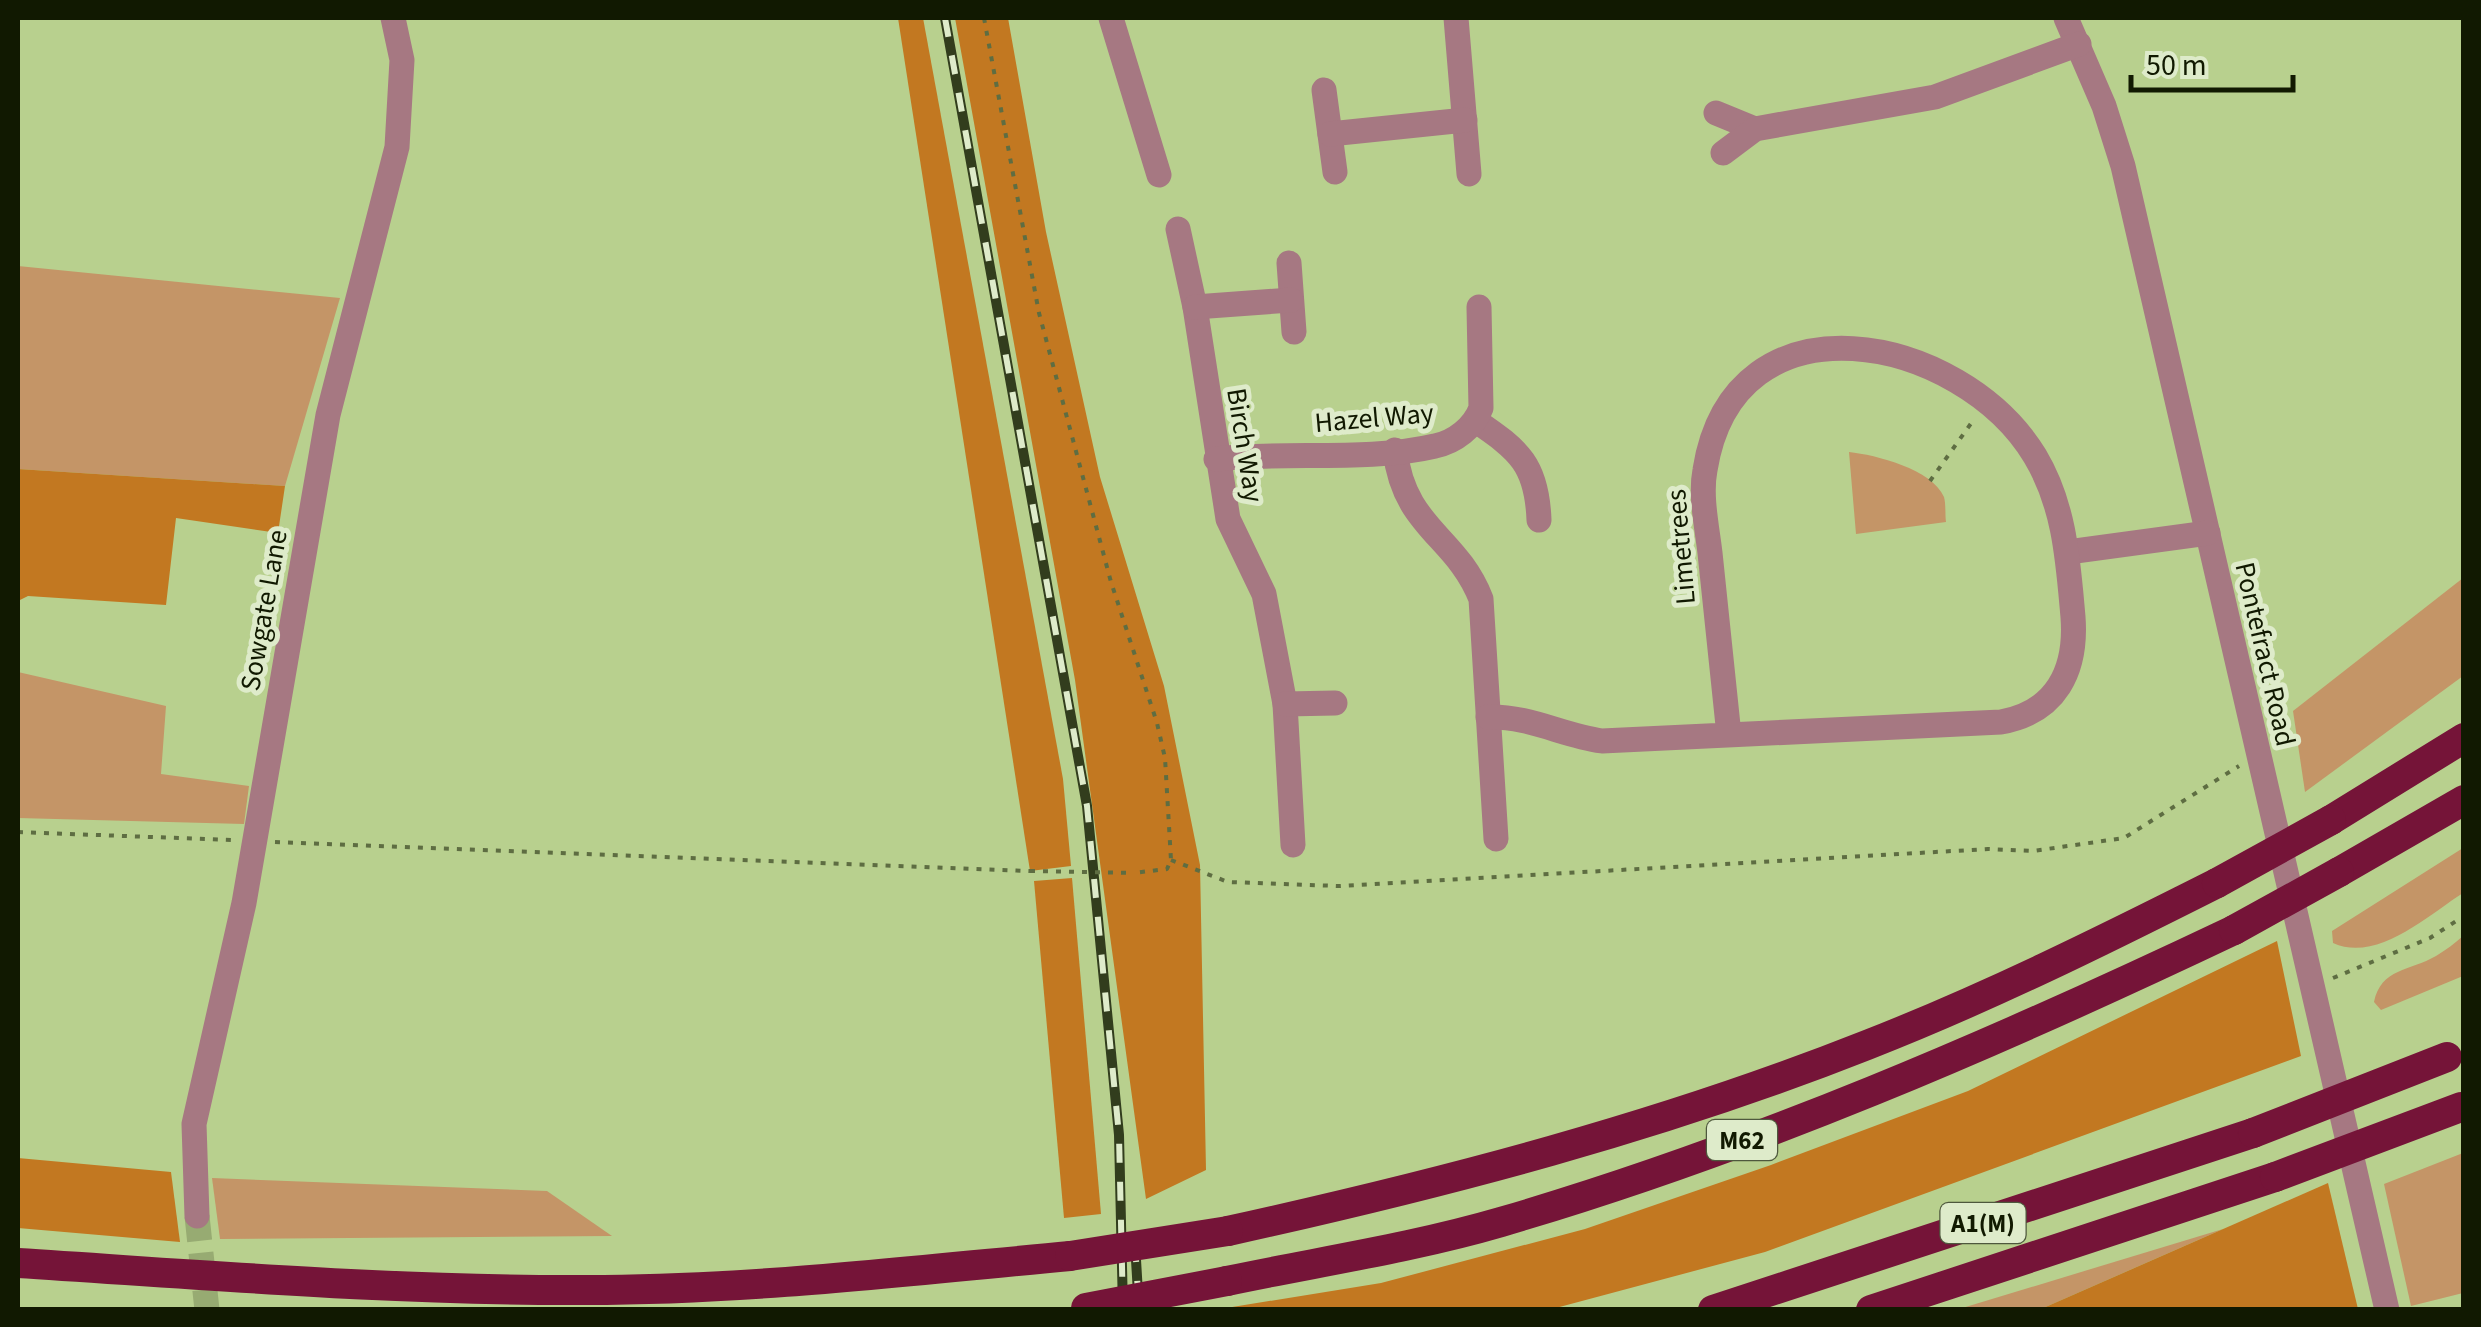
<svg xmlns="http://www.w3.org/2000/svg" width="2481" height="1327" font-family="'Source Sans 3',sans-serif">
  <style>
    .green { fill: #c49567 }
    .forest { fill: #c27821 }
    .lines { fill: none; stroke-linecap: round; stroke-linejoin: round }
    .minor-tunnel { stroke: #97ab72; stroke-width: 25; stroke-dasharray: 25 12; stroke-linecap: butt }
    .path { stroke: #5e6d42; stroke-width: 4; stroke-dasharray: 5 8; stroke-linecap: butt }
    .minor { stroke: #a67882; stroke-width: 25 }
    .highway { stroke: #751438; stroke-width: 30 }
    .rail-casing { stroke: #323d1d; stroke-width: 10 }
    .rail { stroke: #deebca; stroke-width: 6; stroke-dasharray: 19; stroke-linecap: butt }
    .path-bridge { stroke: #5e6d42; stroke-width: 4; stroke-dasharray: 5 8; stroke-linecap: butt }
    .highway-bridge { stroke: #751438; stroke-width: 30 }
    .labels { text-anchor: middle; stroke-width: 10; stroke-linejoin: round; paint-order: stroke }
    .shield { fill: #deebca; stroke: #4e583d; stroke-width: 2.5 }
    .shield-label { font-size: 25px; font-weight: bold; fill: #111901 }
    .street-label { font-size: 28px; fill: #111901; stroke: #deebca }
  </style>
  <rect width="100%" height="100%" fill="#b8d08e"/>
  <g class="green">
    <path d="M18,266L340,298L285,486L18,469Z"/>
    <path d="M1849,452C1876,455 1932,469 1944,497C1946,504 1945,515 1946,522L1856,534Z"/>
    <path d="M2463,578V676L2305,792L2293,711Z"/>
    <path d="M18,672L166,706L161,774L249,786L244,824L18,818Z"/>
    <path d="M2463,848V893C2427,916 2377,963 2333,943L2332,931Z"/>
    <path d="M2463,936V976L2381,1010L2374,1002C2381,968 2410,971 2436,956C2446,950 2455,943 2463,936Z"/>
    <path d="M2463,1153V1293L2411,1306L2384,1184Z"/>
    <path d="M212,1178L547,1191L612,1236L220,1239Z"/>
    <path d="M2223,1229L2041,1309H1959Z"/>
  </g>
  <g class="forest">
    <path d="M898,18H923L1063,779L1071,866L1030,871Z"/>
    <path d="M955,18H1008L1046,232L1100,477L1164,686L1200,865L1206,1170L1146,1199L1075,680Z"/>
    <path d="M18,469L285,486L278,533L176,518L166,605L28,596L18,601Z"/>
    <path d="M1072,878L1101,1214L1064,1218L1034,881Z"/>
    <path d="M2277,941L2301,1056L1765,1252L1552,1309H1220L1381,1283L1585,1229L1771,1165L1968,1091Z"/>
    <path d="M18,1158L171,1172L180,1242L18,1228Z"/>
    <path d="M2328,1183L2358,1309H2041Z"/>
  </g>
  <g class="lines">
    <path class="minor-tunnel" d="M197,1216L207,1310"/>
    <g class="path">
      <path d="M984,18L1039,313L1111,582L1157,723L1165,758L1171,860L1167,869L1133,873"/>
      <path d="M1930,481L1972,422"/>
      <path d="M18,832L231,840"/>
      <path d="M275,842L1030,871"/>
      <path d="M1171,860L1228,882L1339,886L1988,849L2033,851L2124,838L2239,766"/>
      <path d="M2333,978L2430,938L2464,916"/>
    </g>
    <g class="minor">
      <path d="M1111,18L1159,175"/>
      <path d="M1456,18L1469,174"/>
      <path d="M2066,18L2104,106L2123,166L2387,1310"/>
      <path d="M1324,90L1335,172"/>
      <path d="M1716,113L1755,129"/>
      <path d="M1330,134L1465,120"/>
      <path d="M1723,153L1755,129L1935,97L2079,44"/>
      <path d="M1178,229L1195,307L1228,519L1264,594L1285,704L1293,845"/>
      <path d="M1289,263L1294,332"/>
      <path d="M1195,307L1291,300"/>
      <path d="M1476,421C1519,450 1537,465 1539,520"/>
      <path d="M1395,450C1404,529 1456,535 1481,599L1496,839"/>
      <path d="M1216,459C1286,451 1367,462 1435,446C1455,442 1474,427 1481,408L1479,307"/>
      <path d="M2068,552L2208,533"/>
      <path d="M1285,704L1335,703"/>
      <path d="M1488,717C1530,716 1561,735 1602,741L2001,722C2056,712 2077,671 2073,617C2068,561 2065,506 2035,456C1961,334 1734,287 1705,470C1700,496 1707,527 1710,553C1716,614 1723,674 1729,735"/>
      <path d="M197,1216L194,1124L244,903L328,415L397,147L402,60L393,18"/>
    </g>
    <g class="highway">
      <path d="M2331,820L2464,738"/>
      <path d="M2339,872L2464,800"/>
      <path d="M1228,1231C1445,1183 1660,1127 1867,1045C1987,998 2102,941 2217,883"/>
      <path d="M18,1263C207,1275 396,1291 586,1290C748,1290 909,1271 1070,1256"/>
      <path d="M1227,1281C1317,1262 1412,1248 1501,1222C1754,1148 1996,1043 2234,930"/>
      <path d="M1713,1310L2253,1133"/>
      <path d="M1871,1310L2275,1177"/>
    </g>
    <defs>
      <g id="rail">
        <path d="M945,18L1087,806L1119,1135L1123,1310"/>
        <path d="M1135,1243L1139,1310"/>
      </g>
    </defs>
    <use href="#rail" class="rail-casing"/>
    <use href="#rail" class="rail"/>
    <path class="path-bridge" d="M1030,871L1133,873"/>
    <g class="highway-bridge">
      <path d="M2217,883L2331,820"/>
      <path d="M2234,930L2339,872"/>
      <path d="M2253,1133L2447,1057"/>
      <path d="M2275,1177L2461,1107"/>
      <path d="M1070,1256L1228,1231"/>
      <path d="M1086,1308L1227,1281"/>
    </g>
  </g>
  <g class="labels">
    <g class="shield">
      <rect x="1707" y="1120" width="70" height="40" rx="8"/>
      <rect x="1940.5" y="1203" width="85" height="40" rx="8"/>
    </g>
    <g class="shield-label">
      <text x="1742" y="1149">M62</text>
      <text x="1983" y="1232">A1(M)</text>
    </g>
    <g class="street-label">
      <text transform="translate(1374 417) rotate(-5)" y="10">Hazel Way</text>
      <text transform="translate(1246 445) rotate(81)" y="10">Birch Way</text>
      <text transform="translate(1680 547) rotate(-95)" y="10">Limetrees</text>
      <text transform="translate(263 610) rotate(-80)" y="10">Sowgate Lane</text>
      <text transform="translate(2266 654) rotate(77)" y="10">Pontefract Road</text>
    </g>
  </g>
  <rect width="2481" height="1327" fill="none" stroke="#111901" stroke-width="40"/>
  <path d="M2131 75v15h162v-15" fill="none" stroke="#111901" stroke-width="5"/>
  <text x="2146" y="75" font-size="30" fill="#111901" stroke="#deebca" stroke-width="8" paint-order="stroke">50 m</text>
</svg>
